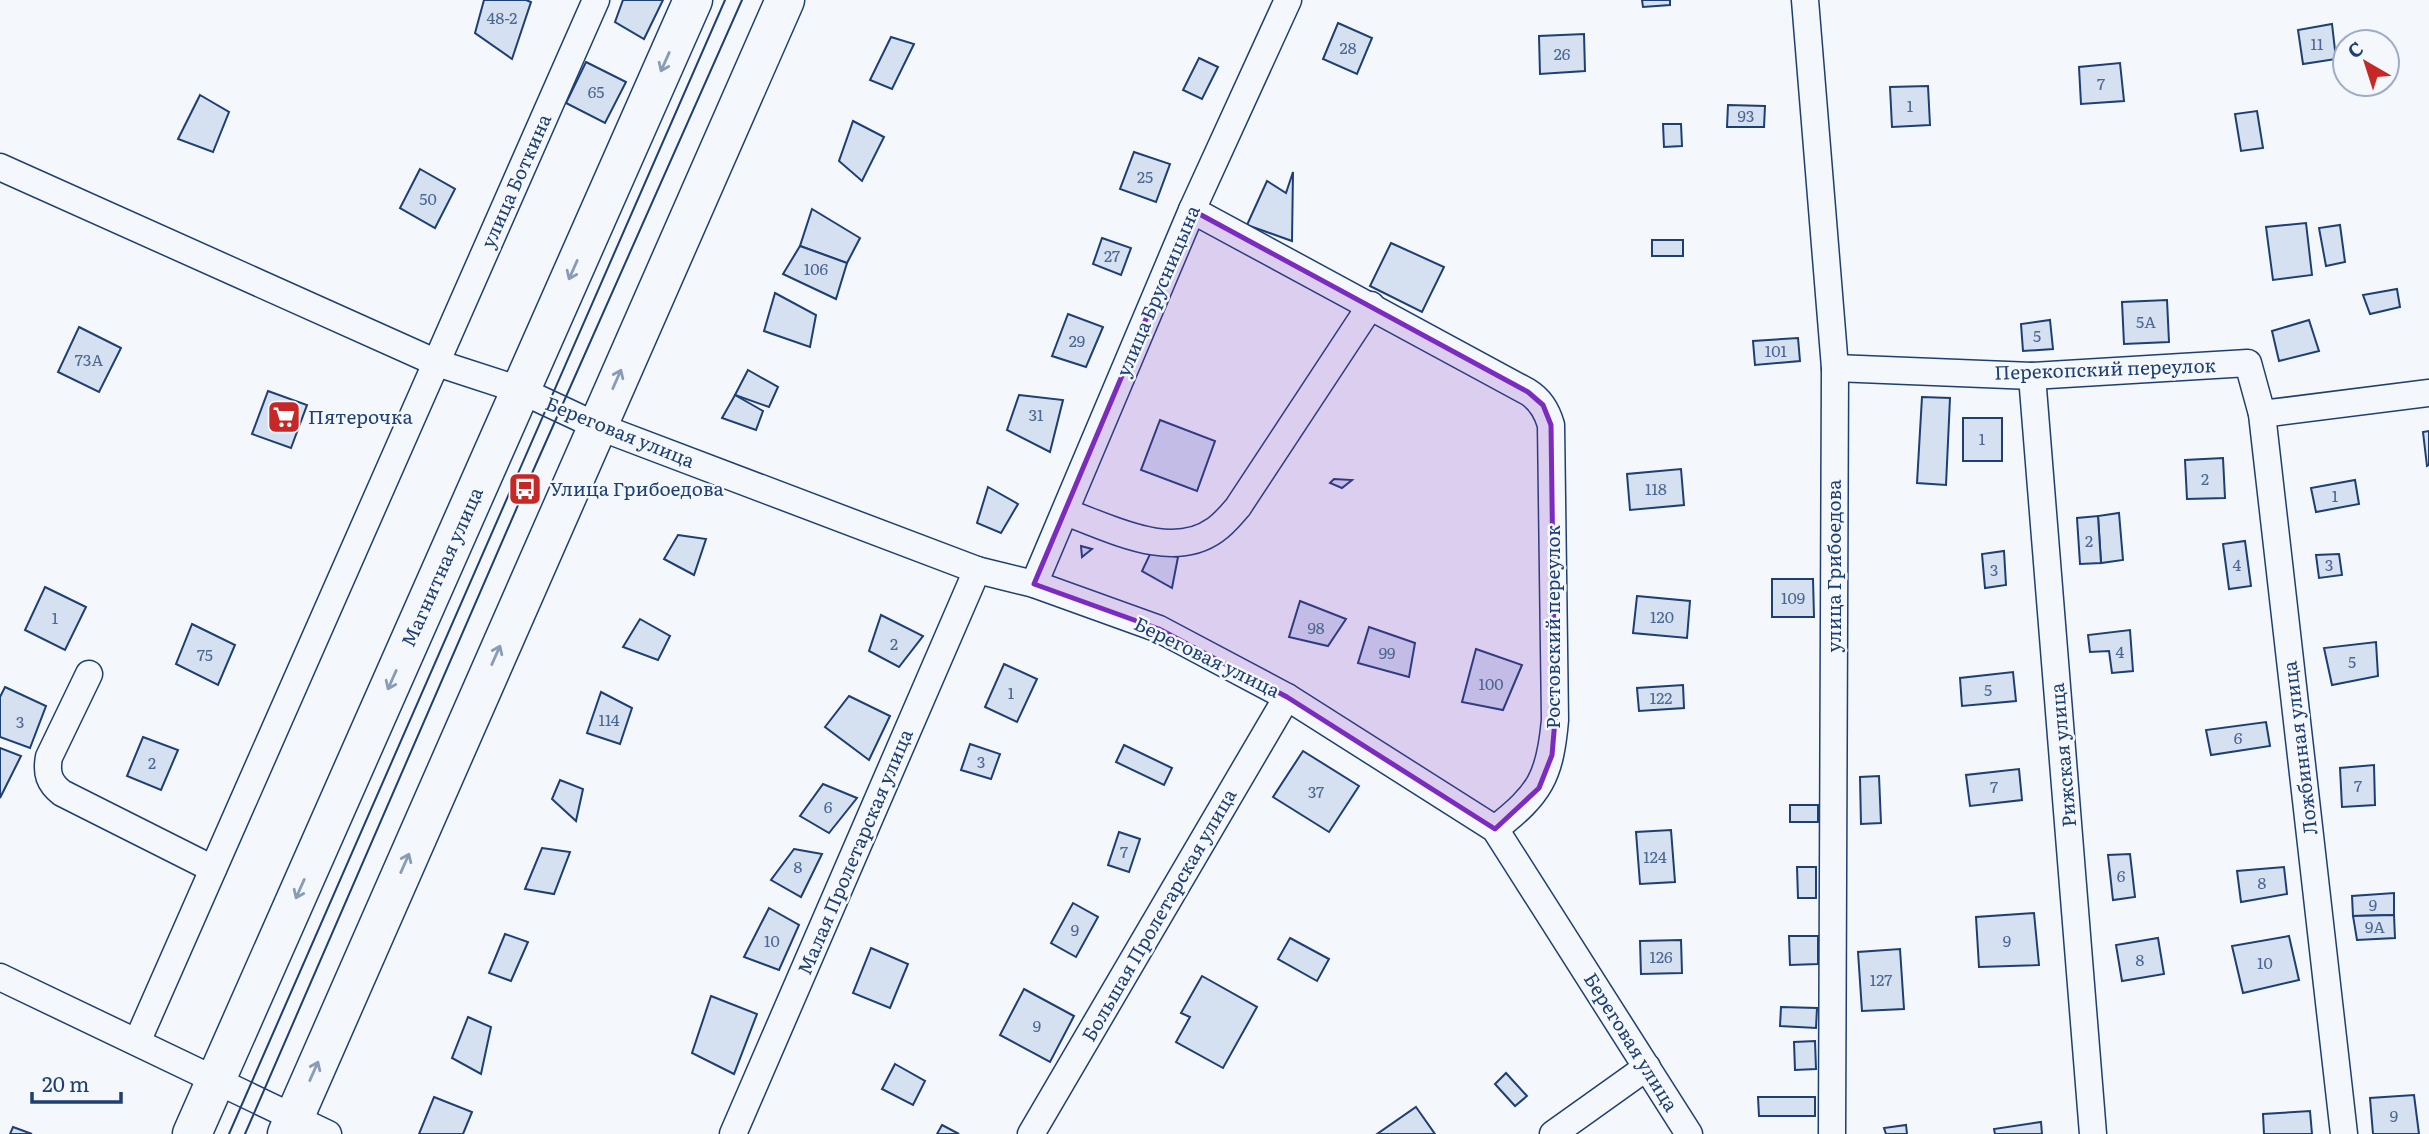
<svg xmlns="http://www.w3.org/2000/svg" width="2429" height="1134" font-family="Literata,serif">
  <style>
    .building { fill: #d5e0f0; stroke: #1d3f73; stroke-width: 2 }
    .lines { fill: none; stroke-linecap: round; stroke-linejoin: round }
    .minor-casing { stroke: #1d3f73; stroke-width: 29 }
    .primary-casing { stroke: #1d3f73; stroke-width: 41 }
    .minor { stroke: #f4f7fb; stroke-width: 26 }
    .primary { stroke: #f4f7fb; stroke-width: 38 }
    .tram { stroke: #1d3f73; stroke-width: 2 }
    .oneway { stroke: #889bb7 }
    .marked { fill: #7b2cbf; fill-opacity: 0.2; stroke: #7b2cbf; stroke-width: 5; stroke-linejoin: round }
    .labels { text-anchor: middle; stroke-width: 5; stroke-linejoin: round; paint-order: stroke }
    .number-label { font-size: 16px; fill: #4b6792 }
    .street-label { font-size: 19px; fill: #1d3f73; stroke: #f4f7fb }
    .poi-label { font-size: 19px; fill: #1d3f73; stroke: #f4f7fb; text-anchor: start }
  </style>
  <rect width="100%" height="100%" fill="#f4f7fb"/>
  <g class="building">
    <path d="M484,0H526L531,2L512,59L475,33Z"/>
    <path d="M623,0H663L644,39L615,22Z"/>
    <path d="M1642,0H1670V5L1643,7Z"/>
    <path d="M1338,23L1372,38L1357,74L1323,59Z"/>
    <path d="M2332,24L2336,59L2303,64L2298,30Z"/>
    <path d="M1584,34L1585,71L1540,74L1539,36Z"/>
    <path d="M891,37L914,44L892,89L870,80Z"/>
    <path d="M1199,58L1218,67L1202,99L1183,90Z"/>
    <path d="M586,62L626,82L605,123L566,103Z"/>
    <path d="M2120,63L2124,101L2081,104L2079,67Z"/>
    <path d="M1928,86L1930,125L1892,127L1890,87Z"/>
    <path d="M200,95L229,112L213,152L178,139Z"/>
    <path d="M1728,105L1765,106L1764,127H1727Z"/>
    <path d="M2257,111L2263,148L2241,151L2235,114Z"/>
    <path d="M853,121L884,137L862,181L839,161Z"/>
    <path d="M1663,124H1681L1682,146L1664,147Z"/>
    <path d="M1134,152L1170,164L1156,202L1120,189Z"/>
    <path d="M420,169L455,189L435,228L400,208Z"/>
    <path d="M1293,172L1292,241L1247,225L1267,181L1286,193Z"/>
    <path d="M812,209L860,238L847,263L800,246Z"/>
    <path d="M2306,223L2312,275L2273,280L2266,227Z"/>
    <path d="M2340,225L2345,262L2326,266L2319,228Z"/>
    <path d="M1102,238L1131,248L1121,275L1093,264Z"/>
    <rect x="1652" y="240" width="31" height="16"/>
    <path d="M1391,243L1444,267L1422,312L1370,286Z"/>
    <path d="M800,246L847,263L836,299L783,274Z"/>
    <path d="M2397,289L2400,307L2370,314L2363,295Z"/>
    <path d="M775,293L816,315L810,347L764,331Z"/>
    <path d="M2167,300L2169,342L2124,344L2122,302Z"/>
    <path d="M1068,314L1103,327L1086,367L1052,356Z"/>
    <path d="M2050,320L2053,349L2023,351L2021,324Z"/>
    <path d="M2309,320L2319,351L2279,361L2272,331Z"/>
    <path d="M79,327L121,348L99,392L58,372Z"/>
    <path d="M1798,338L1800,361L1755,365L1753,341Z"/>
    <path d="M748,370L778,387L769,407L735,395Z"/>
    <path d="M268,391L307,405L291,448L252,434Z"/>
    <path d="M735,395L763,411L756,430L722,418Z"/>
    <path d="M1019,395L1063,400L1050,452L1007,430Z"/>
    <path d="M1922,397L1950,398L1946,485L1917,483Z"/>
    <rect x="1963" y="418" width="39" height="43"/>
    <path d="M1160,420L1215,441L1197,491L1141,470Z"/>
    <path d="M2429,431V465L2427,466L2423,432Z"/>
    <path d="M2223,458L2225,498L2187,499L2185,460Z"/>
    <path d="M1681,469L1684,505L1630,510L1627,474Z"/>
    <path d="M1334,479L1352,480L1342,488L1330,483Z"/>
    <path d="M2355,480L2359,504L2316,512L2311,488Z"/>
    <path d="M988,487L1018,504L1001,533L977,523Z"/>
    <path d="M2119,513L2123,560L2101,563L2098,516Z"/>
    <path d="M2098,516L2101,563L2080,564L2077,518Z"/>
    <path d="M678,535L706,539L694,575L664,559Z"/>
    <path d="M2245,541L2251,586L2229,589L2223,544Z"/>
    <path d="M1081,546L1092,549L1082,557Z"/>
    <path d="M2004,551L2006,585L1985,588L1982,554Z"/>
    <path d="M1151,552L1178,557L1172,588L1142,571Z"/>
    <path d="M2339,554L2342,575L2319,578L2316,555Z"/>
    <path d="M1772,579H1813L1814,617H1772Z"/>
    <path d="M45,587L86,607L65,650L25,630Z"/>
    <path d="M1637,596L1690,601L1687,638L1633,633Z"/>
    <path d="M1300,601L1346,619L1328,646L1289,637Z"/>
    <path d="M881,615L923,636L899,667L869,651Z"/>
    <path d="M640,619L670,636L658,660L623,647Z"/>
    <path d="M192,624L235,645L218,685L176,664Z"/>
    <path d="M1369,627L1415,643L1409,677L1358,663Z"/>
    <path d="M2130,630L2133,671L2112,673L2109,651L2090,652L2088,635Z"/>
    <path d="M2376,642L2378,676L2332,685L2324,648Z"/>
    <path d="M1476,649L1522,665L1503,710L1462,702Z"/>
    <path d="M1004,664L1037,679L1017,722L985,707Z"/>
    <path d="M2013,672L2016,701L1962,706L1960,678Z"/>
    <path d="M1683,685L1684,708L1639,711L1637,688Z"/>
    <path d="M5,687L46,706L30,748L0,737V697Z"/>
    <path d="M601,692L632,708L620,744L587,733Z"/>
    <path d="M849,696L890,716L869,760L825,727Z"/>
    <path d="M2266,722L2270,746L2211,755L2206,730Z"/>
    <path d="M143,737L178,750L161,790L127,776Z"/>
    <path d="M970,744L1000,754L991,779L961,770Z"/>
    <path d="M1124,745L1172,768L1164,785L1116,762Z"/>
    <path d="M0,748L21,756L0,798Z"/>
    <path d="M1303,751L1359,786L1329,832L1273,797Z"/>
    <path d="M2374,765L2375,805L2342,807L2340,768Z"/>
    <path d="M2019,769L2022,800L1970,806L1966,775Z"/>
    <path d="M1879,776L1881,823L1861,824L1860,777Z"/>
    <path d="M560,780L583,789L576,821L552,799Z"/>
    <path d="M823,784L857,798L829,833L800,816Z"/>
    <rect x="1790" y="805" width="28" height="17"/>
    <path d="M1671,830L1675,882L1640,884L1636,832Z"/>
    <path d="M1119,832L1140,839L1129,872L1108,865Z"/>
    <path d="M542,848L570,852L554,894L525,889Z"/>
    <path d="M794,849L822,854L801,897L771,880Z"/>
    <path d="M2130,854L2135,897L2113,900L2108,855Z"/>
    <path d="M1797,867H1816V898H1798Z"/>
    <path d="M2284,867L2287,894L2241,902L2237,871Z"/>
    <path d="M2394,893V915L2353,916L2352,896Z"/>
    <path d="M1073,903L1098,917L1076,957L1051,943Z"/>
    <path d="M769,908L799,925L779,970L744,957Z"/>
    <path d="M2034,913L2039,965L1979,967L1976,917Z"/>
    <path d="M2394,915L2395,938L2357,940L2353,916Z"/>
    <path d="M505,934L528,942L511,981L489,973Z"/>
    <path d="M1789,936H1818V964L1790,965Z"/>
    <path d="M2289,936L2299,980L2243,993L2232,946Z"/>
    <path d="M1290,938L1329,959L1317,981L1278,959Z"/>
    <path d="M2158,938L2164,974L2122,981L2116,945Z"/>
    <path d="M1681,940L1682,973L1641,974L1640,941Z"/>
    <path d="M871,948L908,964L890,1008L853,993Z"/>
    <path d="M1900,949L1904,1009L1862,1011L1858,952Z"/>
    <path d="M1202,976L1257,1007L1223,1068L1176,1042L1190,1017L1181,1013Z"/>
    <path d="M1024,989L1074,1016L1050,1062L1000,1035Z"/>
    <path d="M711,996L757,1014L734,1074L692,1053Z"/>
    <path d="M1781,1007L1817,1008L1816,1028L1780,1026Z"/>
    <path d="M468,1017L491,1027L481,1074L452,1058Z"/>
    <path d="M1815,1041L1816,1069L1795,1070L1794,1042Z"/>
    <path d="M895,1064L925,1081L913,1105L882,1089Z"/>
    <path d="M1506,1073L1527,1096L1515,1106L1495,1084Z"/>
    <path d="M2414,1095L2419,1134H2373L2370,1098Z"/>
    <path d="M434,1097L472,1112L463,1134H419Z"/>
    <path d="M1758,1097H1815V1116H1759Z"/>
    <path d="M1416,1107L1435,1134H1377Z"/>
    <path d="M2310,1111L2312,1134H2264L2263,1114Z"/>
    <path d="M2041,1122L2042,1134H1995L1994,1129Z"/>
    <path d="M942,1125L959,1134H937Z"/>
    <path d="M1906,1125L1907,1134H1886L1884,1128Z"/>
    <path d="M13,1127L32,1134H10Z"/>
  </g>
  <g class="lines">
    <defs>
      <g id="minor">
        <path d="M1805,0L1835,368L1832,1134"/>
        <path d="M0,167L437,363L520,390L597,426L977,570L1034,584L1159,629L1287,697L1495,829L1689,1134"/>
        <path d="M1192,210L1528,392C1541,400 1547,411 1551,425L1555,720C1550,777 1540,794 1495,829"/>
        <path d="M1835,368L2032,376L2248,363L2262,414L2344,1134"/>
        <path d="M2032,376L2093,1134"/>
        <path d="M2262,414L2429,393"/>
        <path d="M1065,512C1109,527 1171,562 1215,530C1224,524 1231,515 1238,507L1371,305"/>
        <path d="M1034,584L1192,210L1288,0"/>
        <path d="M89,674L49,757C46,773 49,783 62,793L213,869"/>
        <path d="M0,977L328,1134"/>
        <path d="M137,1042L596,0"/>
        <path d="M733,1134L977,570"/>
        <path d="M1031,1134L1287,697"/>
        <path d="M1553,1134L1647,1067"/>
      </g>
      <g id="primary">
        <path d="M192,1134L693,0"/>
        <path d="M287,1134L785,0"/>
      </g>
    </defs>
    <use href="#minor" class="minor-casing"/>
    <use href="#primary" class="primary-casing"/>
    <use href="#minor" class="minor"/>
    <use href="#primary" class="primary"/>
    <g class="tram">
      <path d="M229,1134L725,0"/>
      <path d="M245,1134L525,489L742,0"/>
    </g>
  </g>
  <defs><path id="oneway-shaft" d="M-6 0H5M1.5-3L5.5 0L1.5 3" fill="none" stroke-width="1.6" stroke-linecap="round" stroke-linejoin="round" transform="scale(1.75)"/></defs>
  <g class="oneway">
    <use href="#oneway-shaft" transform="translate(665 62) rotate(114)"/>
    <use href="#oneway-shaft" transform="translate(573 270) rotate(114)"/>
    <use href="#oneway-shaft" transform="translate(617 379) rotate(-66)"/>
    <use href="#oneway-shaft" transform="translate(496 655) rotate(-66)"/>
    <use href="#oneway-shaft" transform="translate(392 680) rotate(114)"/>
    <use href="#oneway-shaft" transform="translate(405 863) rotate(-66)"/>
    <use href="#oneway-shaft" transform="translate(300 889) rotate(114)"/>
    <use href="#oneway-shaft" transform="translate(314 1071) rotate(-66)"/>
  </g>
  <path class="marked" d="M1192,210L1528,392L1543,405L1551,425L1555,720L1552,755L1539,788L1495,829L1287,697L1159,629L1034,584Z"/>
  <defs>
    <symbol id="supermarket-square" viewBox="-11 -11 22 22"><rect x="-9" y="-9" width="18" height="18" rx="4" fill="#c62828" stroke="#f4f7fb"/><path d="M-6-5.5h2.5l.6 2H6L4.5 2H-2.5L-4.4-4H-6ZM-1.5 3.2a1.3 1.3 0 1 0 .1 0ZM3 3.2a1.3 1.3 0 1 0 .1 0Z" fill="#fff"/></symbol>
    <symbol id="bus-square" viewBox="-11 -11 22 22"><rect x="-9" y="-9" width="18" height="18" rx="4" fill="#c62828" stroke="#f4f7fb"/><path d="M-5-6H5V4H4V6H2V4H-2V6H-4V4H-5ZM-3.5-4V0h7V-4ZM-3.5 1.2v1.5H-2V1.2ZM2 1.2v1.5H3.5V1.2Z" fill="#fff"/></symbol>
  </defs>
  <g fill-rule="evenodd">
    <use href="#supermarket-square" x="265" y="398" width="38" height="38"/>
    <use href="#bus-square" x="506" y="470" width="38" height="38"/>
  </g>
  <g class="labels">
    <g class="number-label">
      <text x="502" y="24">48-2</text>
      <text x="2317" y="50">11</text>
      <text x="1348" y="54">28</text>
      <text x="1562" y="60">26</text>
      <text x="2101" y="90">7</text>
      <text x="596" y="98">65</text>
      <text x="1910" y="112">1</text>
      <text x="1746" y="122">93</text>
      <text x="1145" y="183">25</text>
      <text x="428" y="205">50</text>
      <text x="1112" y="262">27</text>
      <text x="816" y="275">106</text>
      <text x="2146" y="328">5А</text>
      <text x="2037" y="342">5</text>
      <text x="1077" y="347">29</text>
      <text x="1776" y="357">101</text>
      <text x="89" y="366">73А</text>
      <text x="1036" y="421">31</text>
      <text x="1982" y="445">1</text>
      <text x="2205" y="485">2</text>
      <text x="1656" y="495">118</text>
      <text x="2335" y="502">1</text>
      <text x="2089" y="547">2</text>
      <text x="2237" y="571">4</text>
      <text x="2329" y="571">3</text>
      <text x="1994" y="576">3</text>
      <text x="1793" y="604">109</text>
      <text x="1662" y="623">120</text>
      <text x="55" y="624">1</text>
      <text x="1316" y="634">98</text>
      <text x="894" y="650">2</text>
      <text x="2120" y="658">4</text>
      <text x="1387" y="659">99</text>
      <text x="205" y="661">75</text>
      <text x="2352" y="668">5</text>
      <text x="1491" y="690">100</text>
      <text x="1988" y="696">5</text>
      <text x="1011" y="699">1</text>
      <text x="1661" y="704">122</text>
      <text x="609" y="726">114</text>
      <text x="20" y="728">3</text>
      <text x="2238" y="744">6</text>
      <text x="981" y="768">3</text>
      <text x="152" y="769">2</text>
      <text x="2358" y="792">7</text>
      <text x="1994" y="793">7</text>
      <text x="1316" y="798">37</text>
      <text x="828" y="813">6</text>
      <text x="1124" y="858">7</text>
      <text x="1655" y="863">124</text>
      <text x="798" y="873">8</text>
      <text x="2121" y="882">6</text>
      <text x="2262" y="889">8</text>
      <text x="2373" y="911">9</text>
      <text x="2375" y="933">9А</text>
      <text x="1075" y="936">9</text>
      <text x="772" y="947">10</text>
      <text x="2007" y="947">9</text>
      <text x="1661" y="963">126</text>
      <text x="2140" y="966">8</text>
      <text x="2265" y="969">10</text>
      <text x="1881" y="986">127</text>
      <text x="1037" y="1032">9</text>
      <text x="2394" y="1122">9</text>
    </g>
    <g class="street-label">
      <text transform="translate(516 181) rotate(-66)" y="7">улица Боткина</text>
      <text transform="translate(1158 291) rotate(-67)" y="7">улица Брусницына</text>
      <text transform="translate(2105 369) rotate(-2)" y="7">Перекопский переулок</text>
      <text transform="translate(620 432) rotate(22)" y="7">Береговая улица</text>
      <text transform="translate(1834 566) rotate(-90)" y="7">улица Грибоедова</text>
      <text transform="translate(442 567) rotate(-66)" y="7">Магнитная улица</text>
      <text transform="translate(1553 627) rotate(-90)" y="7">Ростовский переулок</text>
      <text transform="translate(1207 657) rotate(26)" y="7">Береговая улица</text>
      <text transform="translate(2300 748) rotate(-97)" y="7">Ложбинная улица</text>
      <text transform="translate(2063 755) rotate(-95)" y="7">Рижская улица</text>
      <text transform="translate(855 852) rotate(-67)" y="7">Малая Пролетарская улица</text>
      <text transform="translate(1159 915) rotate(-60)" y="7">Большая Пролетарская улица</text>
      <text transform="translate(1631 1042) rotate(58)" y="7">Береговая улица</text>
    </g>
    <g class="poi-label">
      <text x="308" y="424">Пятерочка</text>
      <text x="550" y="496">Улица Грибоедова</text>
    </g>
  </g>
  <g transform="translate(2366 63) rotate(321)"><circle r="33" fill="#f4f7fb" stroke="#9eadc5" stroke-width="2"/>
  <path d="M0-5L12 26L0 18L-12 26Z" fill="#c62828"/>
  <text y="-10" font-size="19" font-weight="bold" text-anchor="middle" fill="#1d3f73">С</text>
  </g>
  <path d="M32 1092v10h89v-10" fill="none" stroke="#1d3f73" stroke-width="3.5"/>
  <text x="42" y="1092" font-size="21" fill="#1d3f73" stroke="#f4f7fb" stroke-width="5" paint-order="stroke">20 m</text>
</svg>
